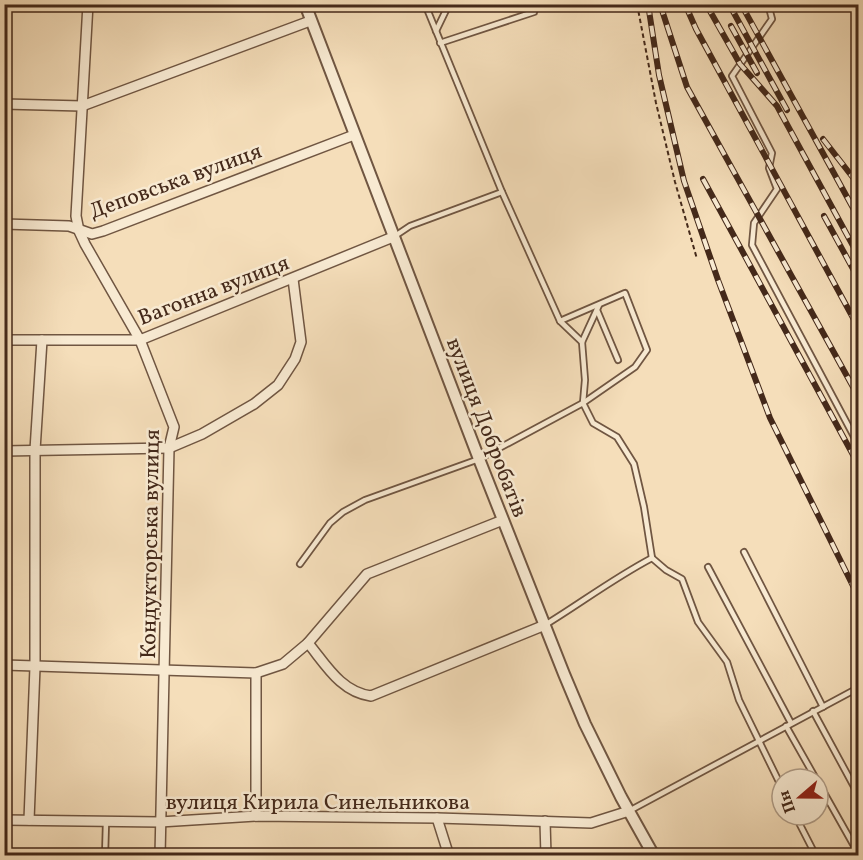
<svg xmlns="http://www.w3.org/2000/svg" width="863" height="860" font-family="Vollkorn,serif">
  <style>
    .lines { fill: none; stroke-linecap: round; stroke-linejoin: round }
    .service-casing { stroke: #705642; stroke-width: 8 }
    .minor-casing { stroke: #705642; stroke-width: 12 }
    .tertiary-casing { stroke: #705642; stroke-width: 14 }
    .path { stroke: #44291a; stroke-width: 2; stroke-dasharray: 4.5 3; stroke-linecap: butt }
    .service { stroke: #f8ead2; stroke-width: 4.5 }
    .minor { stroke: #f8ead2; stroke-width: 9 }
    .tertiary { stroke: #f8ead2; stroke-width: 10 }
    .rail-casing { stroke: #44291a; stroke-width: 6 }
    .rail { stroke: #f8ead2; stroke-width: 4; stroke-dasharray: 11; stroke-linecap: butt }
    .labels { text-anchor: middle; stroke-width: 5; stroke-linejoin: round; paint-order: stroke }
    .street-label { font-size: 22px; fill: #44291a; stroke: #f8ead2 }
  </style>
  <rect width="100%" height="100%" fill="#f5deba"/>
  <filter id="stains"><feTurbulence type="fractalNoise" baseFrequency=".00333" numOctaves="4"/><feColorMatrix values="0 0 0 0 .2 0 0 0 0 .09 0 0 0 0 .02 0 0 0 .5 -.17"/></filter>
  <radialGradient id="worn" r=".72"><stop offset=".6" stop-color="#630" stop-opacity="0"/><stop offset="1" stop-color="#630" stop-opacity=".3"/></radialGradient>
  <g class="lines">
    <defs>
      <g id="service">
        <path d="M425,4L502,192L560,321L582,342"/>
        <path d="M768,4L772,19L732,76L772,153L769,168L777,189L754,223L752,245L858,444"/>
        <path d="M436,31L449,4"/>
        <path d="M440,43L534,12"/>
        <path d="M395,236L410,226L502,192"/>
        <path d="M599,305L582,342L585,380L583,403L593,423L617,437L634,464L644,507L652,558"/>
        <path d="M597,310L618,360"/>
        <path d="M744,552L823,707"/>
        <path d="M652,558L666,570L682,579L698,622L727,662L739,700L782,788"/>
        <path d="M300,564L330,523L343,512L365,500L479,459L583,403L635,367L647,350L625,293L560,321"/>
        <path d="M708,567L791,723"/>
        <path d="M545,625C581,603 614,578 652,558"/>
        <path d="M813,711L858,794"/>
        <path d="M786,726L816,779"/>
        <path d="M818,782L858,853"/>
        <path d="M629,811L858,688"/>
        <path d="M795,815L816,856"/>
        <path d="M105,856L106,822"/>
      </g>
      <g id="minor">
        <path d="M88,4L76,216L79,231L85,244L140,340L174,427L169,448L160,856"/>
        <path d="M4,104L82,106L310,21"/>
        <path d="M4,224L69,226L92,234L103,231L354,135"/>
        <path d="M4,340H140L393,237"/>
        <path d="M4,451L169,448L202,434L254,404L278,385L295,359L301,342L293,279"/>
        <path d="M308,643C326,665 341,692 371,696L545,625"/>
        <path d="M4,665L256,673L283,664L308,643L367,574L503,520"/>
        <path d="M256,816V673"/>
        <path d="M437,818L449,856"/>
        <path d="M4,820L160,822L256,816L437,818L591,823L629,811"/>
        <path d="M29,820L35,667V450L42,340"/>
        <path d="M545,821L546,856"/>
      </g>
      <path id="tertiary" d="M305,4L479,459L564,674L585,724L621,797L654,856"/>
    </defs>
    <use href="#service" class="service-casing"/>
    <use href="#minor" class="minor-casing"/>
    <use href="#tertiary" class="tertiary-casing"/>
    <path class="path" d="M637,4L656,103L675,182L697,259"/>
    <use href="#service" class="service"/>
    <use href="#minor" class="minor"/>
    <use href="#tertiary" class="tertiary"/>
    <defs>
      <g id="rail">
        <path d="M648,4L659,75L684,181L718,280L770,418L858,596"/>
        <path d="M660,4L687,87L858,396"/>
        <path d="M685,4L696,29L858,327"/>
        <path d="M706,4L740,64L777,106L858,255"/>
        <path d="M729,4L787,110"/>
        <path d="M741,4L858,217"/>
        <path d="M731,26L757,73"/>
        <path d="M823,139L858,184"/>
        <path d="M703,179L858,464"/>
        <path d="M824,216L858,278"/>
      </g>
    </defs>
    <use href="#rail" class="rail-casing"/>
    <use href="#rail" class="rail"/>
  </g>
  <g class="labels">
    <g class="street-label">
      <text transform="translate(175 180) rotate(-20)" y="8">Деповська вулиця</text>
      <text transform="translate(213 289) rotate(-21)" y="8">Вагонна вулиця</text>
      <text transform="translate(488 427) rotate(69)" y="8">вулиця Добробатів</text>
      <text transform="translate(149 544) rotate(-89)" y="8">Кондукторська вулиця</text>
      <text x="318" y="809">вулиця Кирила Синельникова</text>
    </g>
  </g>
  <rect width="863" height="860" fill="none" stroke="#f5deba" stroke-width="24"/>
  <rect x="6" y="6" width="851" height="848" fill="none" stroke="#44291a" stroke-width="3"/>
  <rect x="12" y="12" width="839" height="836" fill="none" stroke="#44291a" stroke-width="1.5"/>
  <g transform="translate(800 797) rotate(250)"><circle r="28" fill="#f8ead2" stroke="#b09d88" stroke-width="1.5"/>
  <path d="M0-4.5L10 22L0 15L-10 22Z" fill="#8f2418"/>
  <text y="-9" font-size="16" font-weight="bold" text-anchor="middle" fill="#44291a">Пн</text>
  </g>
  <rect width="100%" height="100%" filter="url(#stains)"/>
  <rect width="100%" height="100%" fill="url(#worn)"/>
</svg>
